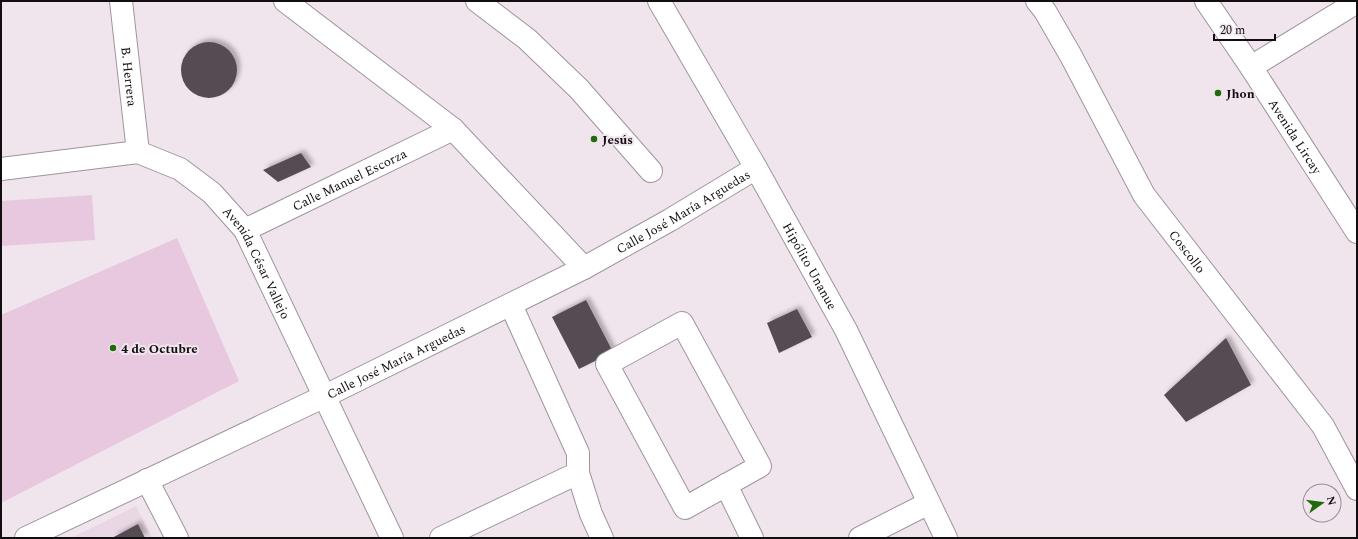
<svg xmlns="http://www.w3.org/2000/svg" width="1358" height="539" font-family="Spectral,serif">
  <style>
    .built { fill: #ead7e4 }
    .green { fill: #e8c8df }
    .building { fill: #554b52; filter: url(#shadow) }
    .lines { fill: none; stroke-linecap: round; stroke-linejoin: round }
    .minor-casing { stroke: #9f949c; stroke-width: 24 }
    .minor { stroke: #fff; stroke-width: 22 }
    .poi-dot { fill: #1f6a09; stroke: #f0e5ed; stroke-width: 1.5 }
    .labels { text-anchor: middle; stroke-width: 4; stroke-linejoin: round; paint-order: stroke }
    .street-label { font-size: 13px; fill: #110d10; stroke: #f0e5ed }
    .poi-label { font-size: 13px; font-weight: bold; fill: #110d10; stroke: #f0e5ed; text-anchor: start }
  </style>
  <defs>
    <filter id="shadow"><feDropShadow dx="3.5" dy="-3.5" stdDeviation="2" flood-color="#0004"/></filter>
  </defs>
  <rect width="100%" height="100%" fill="#f0e5ed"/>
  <path class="built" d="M136,506L152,538H71Z"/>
  <g class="green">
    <path d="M92,195L95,240L1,246V201Z"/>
    <path d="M177,238L239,381L1,503V315Z"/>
  </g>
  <g class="building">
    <circle cx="209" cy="70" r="28"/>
    <path d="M301,153L311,167L278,182L263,170Z"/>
    <path d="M586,300L613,352L579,369L552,317Z"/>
    <path d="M797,309L812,337L779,353L767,323Z"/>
    <path d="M1226,338L1251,385L1186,422L1164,395Z"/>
    <path d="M138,524L145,538H112Z"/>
  </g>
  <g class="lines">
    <defs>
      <g id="minor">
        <path id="s1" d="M121,1L138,152"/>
        <path d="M285,1L453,129L584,268"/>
        <path d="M477,1L527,39L579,89L651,171"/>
        <path id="s2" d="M659,1L756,168L846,330L946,538"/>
        <path id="s3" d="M1037,1L1045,11L1071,56L1144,195L1323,426L1357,489"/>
        <path id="s4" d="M1206,1L1251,67L1357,232"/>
        <path d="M1251,67L1357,2"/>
        <path id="s5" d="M1,169L138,152L180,169L212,193L245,230L392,538"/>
        <path id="s6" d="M245,230L453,129"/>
        <path d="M511,305L578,453V473L591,514L602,538"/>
        <path d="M682,323L760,466L685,508L607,364Z"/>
        <path d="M147,480L177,538"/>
        <path d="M726,485L752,538"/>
        <path id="s7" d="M26,538L323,397L584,268L670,220L756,168"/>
        <path d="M441,538L578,473"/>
        <path d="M860,538L929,503"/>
      </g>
    </defs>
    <use href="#minor" class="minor-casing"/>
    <use href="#minor" class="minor"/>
  </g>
  <g class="poi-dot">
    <circle cx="1218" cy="93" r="4"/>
    <circle cx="594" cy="139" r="4"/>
    <circle cx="113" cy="348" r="4"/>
  </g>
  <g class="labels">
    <g class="street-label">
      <text dy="5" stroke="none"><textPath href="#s1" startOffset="76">B. Herrera</textPath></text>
      <text dy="5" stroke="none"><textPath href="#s4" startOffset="162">Avenida Lircay</textPath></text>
      <text dy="5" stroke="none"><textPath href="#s6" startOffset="116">Calle Manuel Escorza</textPath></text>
      <text dy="5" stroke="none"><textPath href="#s7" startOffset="734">Calle José María Arguedas</textPath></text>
      <text dy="5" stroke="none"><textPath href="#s3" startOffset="293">Coscollo</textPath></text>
      <text dy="5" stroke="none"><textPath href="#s5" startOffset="307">Avenida César Vallejo</textPath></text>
      <text dy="5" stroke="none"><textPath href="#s2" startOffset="305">Hipólito Unanue</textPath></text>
      <text dy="5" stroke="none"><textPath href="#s7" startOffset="410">Calle José María Arguedas</textPath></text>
    </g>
    <g class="poi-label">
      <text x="1226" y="98">Jhon</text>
      <text x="602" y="144">Jesús</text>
      <text x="121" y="353">4 de Octubre</text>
    </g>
  </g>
  <rect width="1358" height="539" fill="none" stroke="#110d10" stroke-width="4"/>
  <g transform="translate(1322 503) rotate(76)"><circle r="19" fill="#f0e5ed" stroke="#978f95"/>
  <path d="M0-3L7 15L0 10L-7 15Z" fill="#1f6a09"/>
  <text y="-6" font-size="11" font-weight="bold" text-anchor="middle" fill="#110d10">N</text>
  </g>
  <path d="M1214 34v6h61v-6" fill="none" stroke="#110d10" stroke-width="2"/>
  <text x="1220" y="34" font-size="12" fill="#110d10" stroke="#f0e5ed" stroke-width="3" paint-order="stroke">20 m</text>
</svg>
